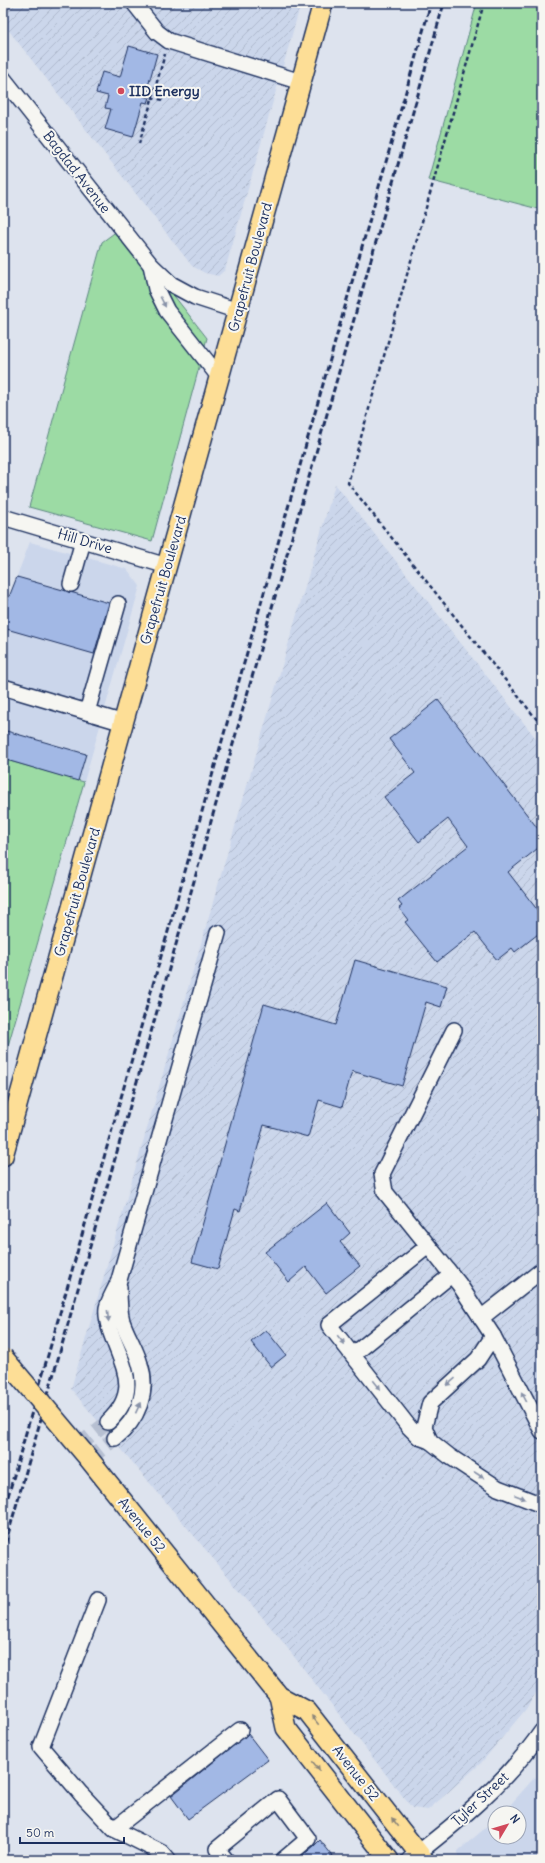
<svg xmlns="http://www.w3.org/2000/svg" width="545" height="1863" font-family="Delius,sans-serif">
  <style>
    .built { fill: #cbd6eb }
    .industrial { fill: url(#industrial-furrows) }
    .green { fill: #9cdba4; stroke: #5c8581 }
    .building { fill: #a2b8e5; stroke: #1b2f5e }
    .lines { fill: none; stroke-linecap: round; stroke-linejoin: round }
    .minor-tunnel { stroke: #b6bfd1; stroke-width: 15; stroke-dasharray: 15 8; stroke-linecap: butt }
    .minor-casing { stroke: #1b2f5e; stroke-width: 18 }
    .major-casing { stroke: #1b2f5e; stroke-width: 22 }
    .path { stroke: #1b2f5e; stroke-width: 2.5; stroke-dasharray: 4 3; stroke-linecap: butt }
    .minor { stroke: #f6f6f2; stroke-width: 15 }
    .major { stroke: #fdde96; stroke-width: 19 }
    .rail { stroke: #1b2f5e; stroke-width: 3; stroke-dasharray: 6 3; stroke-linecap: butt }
    .major-bridge-casing { stroke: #1b2f5e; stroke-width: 22; stroke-linecap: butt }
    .major-bridge { stroke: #fdde96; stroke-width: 19 }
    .oneway { fill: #8892a8 }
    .oneway2 { fill: #8c867a }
    .poi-dot { fill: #d1495b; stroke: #f6f6f2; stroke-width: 1.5 }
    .labels { text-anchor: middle; stroke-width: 4; stroke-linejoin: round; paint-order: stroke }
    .poi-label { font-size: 14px; font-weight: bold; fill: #1b2f5e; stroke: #f6f6f2; text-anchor: start }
    .street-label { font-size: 14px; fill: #1b2f5e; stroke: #f6f6f2 }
  </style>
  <defs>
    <pattern id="industrial-furrows" width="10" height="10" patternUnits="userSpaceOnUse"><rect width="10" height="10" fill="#cbd6eb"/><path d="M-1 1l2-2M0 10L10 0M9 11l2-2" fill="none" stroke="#aeb8cc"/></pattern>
  </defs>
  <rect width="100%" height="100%" fill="#dde3ee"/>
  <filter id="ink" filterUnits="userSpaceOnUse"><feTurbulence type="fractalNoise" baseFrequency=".025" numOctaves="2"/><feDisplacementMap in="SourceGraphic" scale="8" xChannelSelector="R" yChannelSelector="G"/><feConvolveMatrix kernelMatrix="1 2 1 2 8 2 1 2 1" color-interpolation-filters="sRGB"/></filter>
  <g filter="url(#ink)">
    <g class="built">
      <path d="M30,542L127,569L140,586L84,782L3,759V612Z"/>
      <path d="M535,1777L542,1786V1860H458V1851L495,1820V1837H519V1813H503Z"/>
    </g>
    <g class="industrial">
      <path d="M3,3H301L225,270L218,276L205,273L192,266L3,23Z"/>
      <path d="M335,484L542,746V1683L526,1709L481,1763L428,1810L412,1808L278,1636L71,1389Z"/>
    </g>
    <g class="green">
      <path d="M477,3H542V210L428,180Z"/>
      <path d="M121,228L207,338L152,541L29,507L102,242Z"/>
      <path d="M3,759L84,782L3,1063Z"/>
    </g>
    <g class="building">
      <path d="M129,46L157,54L147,90L152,91L148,103L143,102L133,137L105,129L111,109L105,108L108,96L96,93L102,72L120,77Z"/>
      <path d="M17,577L109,603L94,654L3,628V612Z"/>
      <path d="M438,700L542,834V845L508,872L542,916V931L515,952L512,948L497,960L475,932L437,962L405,922L408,920L399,908L402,906L398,901L468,846L448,819L419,842L384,797L415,773L389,739Z"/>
      <path d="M3,730L86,754L78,781L3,759Z"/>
      <path d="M355,960L447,986L441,1007L426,1002L402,1086L352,1071L342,1107L319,1100L308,1137L264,1125L240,1211L235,1209L218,1269L192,1262L264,1004L336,1025Z"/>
      <path d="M327,1203L350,1233L340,1242L360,1266L326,1293L306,1267L289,1282L265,1252Z"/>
      <path d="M266,1330L286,1355L271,1367L251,1342Z"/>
      <path d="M248,1734L268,1760L188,1819L171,1796Z"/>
      <path d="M320,1840L336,1860H297L314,1846Z"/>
    </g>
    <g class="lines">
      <g class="minor-tunnel">
        <path d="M78,1446L108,1422"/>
        <path d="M89,1459L115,1438"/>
      </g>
      <defs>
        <g id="minor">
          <path d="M134,3L157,32L169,41L301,82"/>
          <path d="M3,78L151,265L171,284L195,297L238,311"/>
          <path d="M151,265L156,289L167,311L220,378"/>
          <path d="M3,517L167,566"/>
          <path d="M71,584L83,541"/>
          <path d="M3,687L124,723"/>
          <path d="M87,712L118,604"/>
          <path d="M454,1030L382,1174L385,1192L459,1284L493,1336"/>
          <path d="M428,1246L329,1325L409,1427L419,1437L430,1441"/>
          <path d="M481,1318L542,1270"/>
          <path d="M353,1355L451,1275"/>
          <path d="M108,1422C142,1390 122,1366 110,1330C108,1323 106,1315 107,1308C109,1299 116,1289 119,1280L218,933"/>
          <path d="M542,1431L493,1336L478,1359L430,1403L424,1427L430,1441L449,1456L498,1488L542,1505"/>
          <path d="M115,1438C138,1420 149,1392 140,1364C136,1349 127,1336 122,1321C119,1310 119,1298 119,1287"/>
          <path d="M98,1600L41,1747L81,1794L114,1829L162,1853L168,1860"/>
          <path d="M114,1829L240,1730"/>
          <path d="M226,1860L217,1849L278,1799L308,1839L283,1860"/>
          <path d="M409,1860C458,1822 507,1782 542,1731"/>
        </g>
        <g id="major">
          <path d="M3,1156L323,3"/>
          <path d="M89,1459L279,1696L307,1711L424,1860"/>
          <path d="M279,1696L286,1728L389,1860"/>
        </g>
      </defs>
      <use href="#minor" class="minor-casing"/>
      <use href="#major" class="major-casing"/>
      <g class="path">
        <path d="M484,3L348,483L542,726"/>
        <path d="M145,96L163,100"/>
        <path d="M139,144L165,54"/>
      </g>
      <use href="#minor" class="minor"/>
      <use href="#major" class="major"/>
      <g class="rail">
        <path d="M3,1514L431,3"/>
        <path d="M3,1552L444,3"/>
      </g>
      <defs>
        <path id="major-bridge" d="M3,1357L89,1459"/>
      </defs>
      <use href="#major-bridge" class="major-bridge-casing"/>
      <use href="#major-bridge" class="major-bridge"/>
    </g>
    <defs><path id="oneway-solid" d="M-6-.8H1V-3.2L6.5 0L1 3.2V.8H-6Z"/></defs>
    <g class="oneway">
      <use href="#oneway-solid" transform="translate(163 302) rotate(63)"/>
      <use href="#oneway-solid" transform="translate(108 1316) rotate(84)"/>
      <use href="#oneway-solid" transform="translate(341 1340) rotate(51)"/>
      <use href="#oneway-solid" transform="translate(451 1382) rotate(139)"/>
      <use href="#oneway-solid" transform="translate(377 1385) rotate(52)"/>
      <use href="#oneway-solid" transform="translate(524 1397) rotate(-118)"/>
      <use href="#oneway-solid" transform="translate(138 1408) rotate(-65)"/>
      <use href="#oneway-solid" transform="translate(479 1475) rotate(33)"/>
      <use href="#oneway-solid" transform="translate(520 1497) rotate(21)"/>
    </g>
    <g class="oneway2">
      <use href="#oneway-solid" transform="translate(315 1720) rotate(-128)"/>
      <use href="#oneway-solid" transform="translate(316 1766) rotate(52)"/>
      <use href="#oneway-solid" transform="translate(395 1822) rotate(-128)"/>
    </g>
  </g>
  <circle class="poi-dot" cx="121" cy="91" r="4"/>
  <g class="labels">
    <g class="poi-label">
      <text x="129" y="96">IID Energy</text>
    </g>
    <g class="street-label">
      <text transform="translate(77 172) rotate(52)" y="5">Bagdad Avenue</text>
      <text transform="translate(250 267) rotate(-75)" y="5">Grapefruit Boulevard</text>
      <text transform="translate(85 541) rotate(16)" y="5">Hill Drive</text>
      <text transform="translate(163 580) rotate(-74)" y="5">Grapefruit Boulevard</text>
      <text transform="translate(77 892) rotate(-74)" y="5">Grapefruit Boulevard</text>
      <text transform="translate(142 1525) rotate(51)" y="5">Avenue 52</text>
      <text transform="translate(356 1773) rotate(52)" y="5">Avenue 52</text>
      <text transform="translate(480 1799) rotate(-43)" y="5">Tyler Street</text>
    </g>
  </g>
  <rect width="545" height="1863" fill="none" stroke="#f6f6f2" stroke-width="16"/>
  <rect x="8" y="8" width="529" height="1847" fill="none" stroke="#1b2f5e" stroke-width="1.5" filter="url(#ink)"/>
  <g transform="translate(507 1825) rotate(52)"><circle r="19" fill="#f6f6f2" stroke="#9ea6b7"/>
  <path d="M0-3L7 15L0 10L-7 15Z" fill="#d1495b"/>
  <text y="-6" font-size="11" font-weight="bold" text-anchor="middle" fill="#1b2f5e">N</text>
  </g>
  <path d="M20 1837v6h104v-6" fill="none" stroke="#1b2f5e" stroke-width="2"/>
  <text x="26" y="1837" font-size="12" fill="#1b2f5e" stroke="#f6f6f2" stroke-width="3" paint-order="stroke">50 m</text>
</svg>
